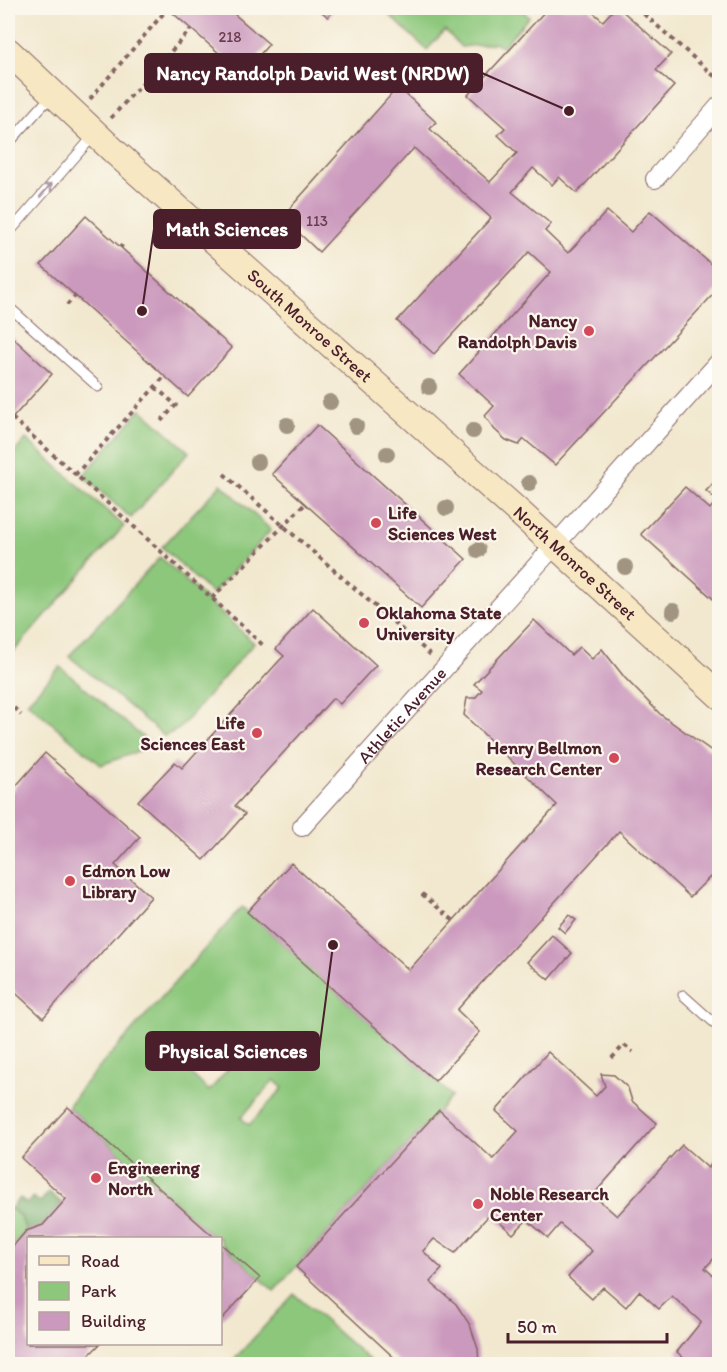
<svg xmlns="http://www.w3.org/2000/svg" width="727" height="1372" font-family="Itim,sans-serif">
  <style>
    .green { fill: #8cc77c; stroke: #6b7354; stroke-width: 1.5; fill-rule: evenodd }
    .forest { fill: #71ac6c; stroke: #5e664c; stroke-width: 1.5 }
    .building { fill: #cb99bd }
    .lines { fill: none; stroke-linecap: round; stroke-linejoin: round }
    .lane-casing { stroke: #856564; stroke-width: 11 }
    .street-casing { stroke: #856564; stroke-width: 20 }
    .secondary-casing { stroke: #856564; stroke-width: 28 }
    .path { stroke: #856564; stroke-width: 4; stroke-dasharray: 4.5 4.5; stroke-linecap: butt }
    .lane { stroke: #fff; stroke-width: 9 }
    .street { stroke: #fff; stroke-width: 18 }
    .secondary { stroke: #f7e8c3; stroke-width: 26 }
    .tree { fill: #a19582 }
    .oneway { stroke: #ae9aa0 }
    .poi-dot { fill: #d1495b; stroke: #fbf7ec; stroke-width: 2 }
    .labels { text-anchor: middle; stroke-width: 4.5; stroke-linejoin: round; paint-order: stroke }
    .number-label { font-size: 15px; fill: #6a3e50 }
    .poi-label { font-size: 18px; font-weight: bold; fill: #4a1f2b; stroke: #fbf7ec; text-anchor: start }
    .street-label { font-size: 18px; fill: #4a1f2b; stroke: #fbf7ec }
    .leader { fill: none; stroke: #4a1f2b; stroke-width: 2 }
    .callout-dot { fill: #4a1f2b; stroke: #fbf7ec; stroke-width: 2 }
    .callout { fill: #4a1f2b; stroke: #4a1f2b; stroke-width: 2 }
    .callout-label { font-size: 20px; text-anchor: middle; font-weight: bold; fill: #fff }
  </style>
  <rect width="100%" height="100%" fill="#fbf7ec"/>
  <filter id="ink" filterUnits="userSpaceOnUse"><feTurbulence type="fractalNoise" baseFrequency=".0167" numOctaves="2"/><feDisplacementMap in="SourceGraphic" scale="12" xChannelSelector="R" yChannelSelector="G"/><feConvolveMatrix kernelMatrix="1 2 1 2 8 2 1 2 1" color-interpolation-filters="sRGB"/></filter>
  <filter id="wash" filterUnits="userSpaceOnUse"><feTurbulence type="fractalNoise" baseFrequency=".008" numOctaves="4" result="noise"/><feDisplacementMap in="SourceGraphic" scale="24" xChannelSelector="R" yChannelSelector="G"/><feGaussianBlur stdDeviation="1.35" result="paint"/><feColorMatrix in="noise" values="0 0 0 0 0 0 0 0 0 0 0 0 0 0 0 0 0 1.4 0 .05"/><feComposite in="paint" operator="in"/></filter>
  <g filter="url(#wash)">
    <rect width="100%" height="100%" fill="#f2e8cf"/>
    <g class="green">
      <path d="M382,8H524L525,13L529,17L502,47L496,43L461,47L445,30L427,50Z"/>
      <path d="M141,409L189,452L131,518L83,476Z"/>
      <path d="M26,439L124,526L8,658V460Z"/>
      <path d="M221,484L271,530L212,594L162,547Z"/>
      <path d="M160,557L254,643L179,729L164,736L69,656Z"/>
      <path d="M60,667L153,746L101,765L27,702Z"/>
      <path d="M242,907L452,1096L274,1291L221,1243L220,1238H215L68,1107L81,1088ZM223,1034L243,1052L209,1091L189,1072ZM274,1080L283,1088L249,1125L241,1118Z"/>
      <path d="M8,1207L21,1217L26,1231L8,1252Z"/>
      <path d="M294,1294L374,1364H230Z"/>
    </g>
    <path class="forest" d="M49,1192L62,1203L43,1225L26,1231L21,1217L11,1208L20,1198L27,1204L33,1197L40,1202Z"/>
    <g id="blocks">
      <g class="building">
        <path d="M167,8H227L269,44L243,74Z"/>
        <path d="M317,8H336L328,17Z"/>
        <path d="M548,8H588L603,21L615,8H619L671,54L656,70L674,86L577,193L559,177L552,185L533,168L512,192L551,224L545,231L568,253L607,211L631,232L650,211L720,272V287L555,465L524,439L519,445L506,440L494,429L485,416L494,406L459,374L551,272L529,252L434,354L397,321L491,218L414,148L319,252L282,217L398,87L436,122L430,129L490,182L517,153L498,135L505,128L468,95Z"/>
        <path d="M86,216L232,348L188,397L41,265Z"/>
        <path d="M8,333L52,374L8,423Z"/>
        <path d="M317,425L466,559L421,608L272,474Z"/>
        <path d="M720,476V605L641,534L685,487L710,509L717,500L706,491Z"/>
        <path d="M313,608L376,665L340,704L333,698L235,806L245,814L204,860L138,801L175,762L182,768L279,661L284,656L276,649Z"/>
        <path d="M534,620L571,655L579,647L592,659L602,649L625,678L660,714L720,757L713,766L720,772V886L710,877L690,897L619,831L457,1010L480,1032L435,1081L247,912L291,863L409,970L557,805L464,715L467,698H475L482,690L474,684Z"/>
        <path d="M45,753L140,837L115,865L151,897L43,1018L8,986V795Z"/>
        <path d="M569,915L576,920L565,933L558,927Z"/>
        <path d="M552,935L572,953L549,980L527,962Z"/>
        <path d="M548,1052L596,1096L605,1086L601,1074L614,1075L628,1088L632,1101L657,1123L593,1195L617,1216L682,1145L708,1168L716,1159V1151L720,1150V1252L705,1268L720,1282V1364L712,1359L707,1364H690L677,1352L701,1322L672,1296L659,1309L639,1291L626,1307L603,1287L592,1299L568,1277L592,1251L560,1224L548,1238L527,1220L513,1234L490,1214L455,1253L434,1239L423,1251L442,1269L430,1282L456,1304L470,1325L478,1349L479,1364H401L296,1267L439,1110L493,1159L518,1131L496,1111Z"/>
        <path d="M68,1107L215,1238H28V1344H100L80,1364H8V1252L26,1231L43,1225L66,1199L21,1158Z"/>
        <path d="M220,1243L260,1278L220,1321Z"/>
      </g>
    </g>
  </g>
  <g filter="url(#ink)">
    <use href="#blocks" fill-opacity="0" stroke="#856564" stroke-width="1.5"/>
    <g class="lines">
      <defs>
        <g id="lane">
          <path d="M8,144L52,95"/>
          <path d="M8,234L95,134"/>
          <path d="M8,306L98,387"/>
          <path d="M683,995L720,1028"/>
        </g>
        <g id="street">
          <path d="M655,179L720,105"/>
          <path id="s1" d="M302,827L720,361"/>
        </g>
        <g id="secondary">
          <path id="s2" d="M8,51L116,153L521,514L720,696"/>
        </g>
      </defs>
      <use href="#lane" class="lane-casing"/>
      <use href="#street" class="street-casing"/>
      <use href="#secondary" class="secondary-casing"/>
      <g class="path">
        <path d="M637,8L720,81"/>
        <path d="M90,99L168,8"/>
        <path d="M111,118L191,29"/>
        <path d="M121,247L122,245"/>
        <path d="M67,305L75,296"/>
        <path d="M155,387L176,405L161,421"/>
        <path d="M12,418L130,523L264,646"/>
        <path d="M224,474L431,655"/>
        <path d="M75,475L165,376"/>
        <path d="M212,598L305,504"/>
        <path d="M14,708L21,715"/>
        <path d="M422,894L454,921"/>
        <path d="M612,1058L624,1045L633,1052"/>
      </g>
      <use href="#lane" class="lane"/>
      <use href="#street" class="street"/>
      <use href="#secondary" class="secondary"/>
    </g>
    <g class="tree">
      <circle cx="429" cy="387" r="8"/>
      <circle cx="330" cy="402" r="8"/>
      <circle cx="287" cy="425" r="8"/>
      <circle cx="356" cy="426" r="8"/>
      <circle cx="473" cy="431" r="8"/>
      <circle cx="387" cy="454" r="8"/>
      <circle cx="258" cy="462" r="8"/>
      <circle cx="529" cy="483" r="8"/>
      <circle cx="446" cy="508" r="8"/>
      <circle cx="478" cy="550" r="8"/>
      <circle cx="625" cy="567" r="8"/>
      <circle cx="673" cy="611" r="8"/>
    </g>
    <defs><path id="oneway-shaft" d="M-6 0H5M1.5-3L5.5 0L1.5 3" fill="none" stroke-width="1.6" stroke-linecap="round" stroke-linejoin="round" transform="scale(1.5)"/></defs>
    <use class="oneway" href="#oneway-shaft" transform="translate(46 190) rotate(-49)"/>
  </g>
  <g class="poi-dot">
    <circle cx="589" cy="331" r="6"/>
    <circle cx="376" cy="523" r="6"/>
    <circle cx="364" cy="623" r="6"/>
    <circle cx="257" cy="733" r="6"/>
    <circle cx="614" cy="758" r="6"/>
    <circle cx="70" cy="881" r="6"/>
    <circle cx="96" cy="1178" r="6"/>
    <circle cx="478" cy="1204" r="6"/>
  </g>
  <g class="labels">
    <g class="number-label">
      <text x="230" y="42">218</text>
      <text x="317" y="226">113</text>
    </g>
    <g class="poi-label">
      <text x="577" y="327" text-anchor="end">Nancy<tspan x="577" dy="21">Randolph Davis</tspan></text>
      <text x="388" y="519">Life<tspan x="388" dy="21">Sciences West</tspan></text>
      <text x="376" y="619">Oklahoma State<tspan x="376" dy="21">University</tspan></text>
      <text x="245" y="729" text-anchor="end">Life<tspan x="245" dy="21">Sciences East</tspan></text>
      <text x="602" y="754" text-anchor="end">Henry Bellmon<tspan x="602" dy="21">Research Center</tspan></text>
      <text x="82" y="877">Edmon Low<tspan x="82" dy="21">Library</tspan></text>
      <text x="108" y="1174">Engineering<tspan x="108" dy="21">North</tspan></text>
      <text x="490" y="1200">Noble Research<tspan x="490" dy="21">Center</tspan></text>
    </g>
    <g class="street-label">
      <text dy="6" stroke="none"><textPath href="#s2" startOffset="408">South Monroe Street</textPath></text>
      <text dy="6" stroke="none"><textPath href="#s2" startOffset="764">North Monroe Street</textPath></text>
      <text dy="6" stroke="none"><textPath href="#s1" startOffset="150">Athletic Avenue</textPath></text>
    </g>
  </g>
  <path class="leader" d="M569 111L482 73M142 311L154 229M333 945L319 1051"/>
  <g class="callout-dot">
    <circle cx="569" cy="111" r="6"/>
    <circle cx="142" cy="311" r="6"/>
    <circle cx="333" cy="945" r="6"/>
  </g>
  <g class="callout">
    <rect x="145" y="54" width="337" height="38" rx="6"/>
    <rect x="154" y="210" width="146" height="38" rx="6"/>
    <rect x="146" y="1032" width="173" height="38" rx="6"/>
  </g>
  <g class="callout-label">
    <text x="313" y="80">Nancy Randolph David West (NRDW)</text>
    <text x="227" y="236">Math Sciences</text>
    <text x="233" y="1058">Physical Sciences</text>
  </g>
  <rect width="727" height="1372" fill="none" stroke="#fbf7ec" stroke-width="30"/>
  <rect x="27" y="1237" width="195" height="108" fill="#fbf7ec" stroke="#b4a19f" stroke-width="1.5"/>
  <rect x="39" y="1256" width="30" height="9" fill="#f7e8c3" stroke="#b4a19f" stroke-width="1.5"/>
  <text x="81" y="1267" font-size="18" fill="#4a1f2b">Road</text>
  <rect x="39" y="1282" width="30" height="18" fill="#8cc77c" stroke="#b4a19f" stroke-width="1.5"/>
  <text x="81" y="1297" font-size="18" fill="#4a1f2b">Park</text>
  <rect x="39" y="1312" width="30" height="18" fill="#cb99bd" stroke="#b4a19f" stroke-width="1.5"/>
  <text x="81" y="1327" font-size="18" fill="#4a1f2b">Building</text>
  <path d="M508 1333v9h159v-9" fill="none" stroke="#4a1f2b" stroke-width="3"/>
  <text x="517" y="1333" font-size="18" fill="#4a1f2b" stroke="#fbf7ec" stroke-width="4.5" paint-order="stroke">50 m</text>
</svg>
